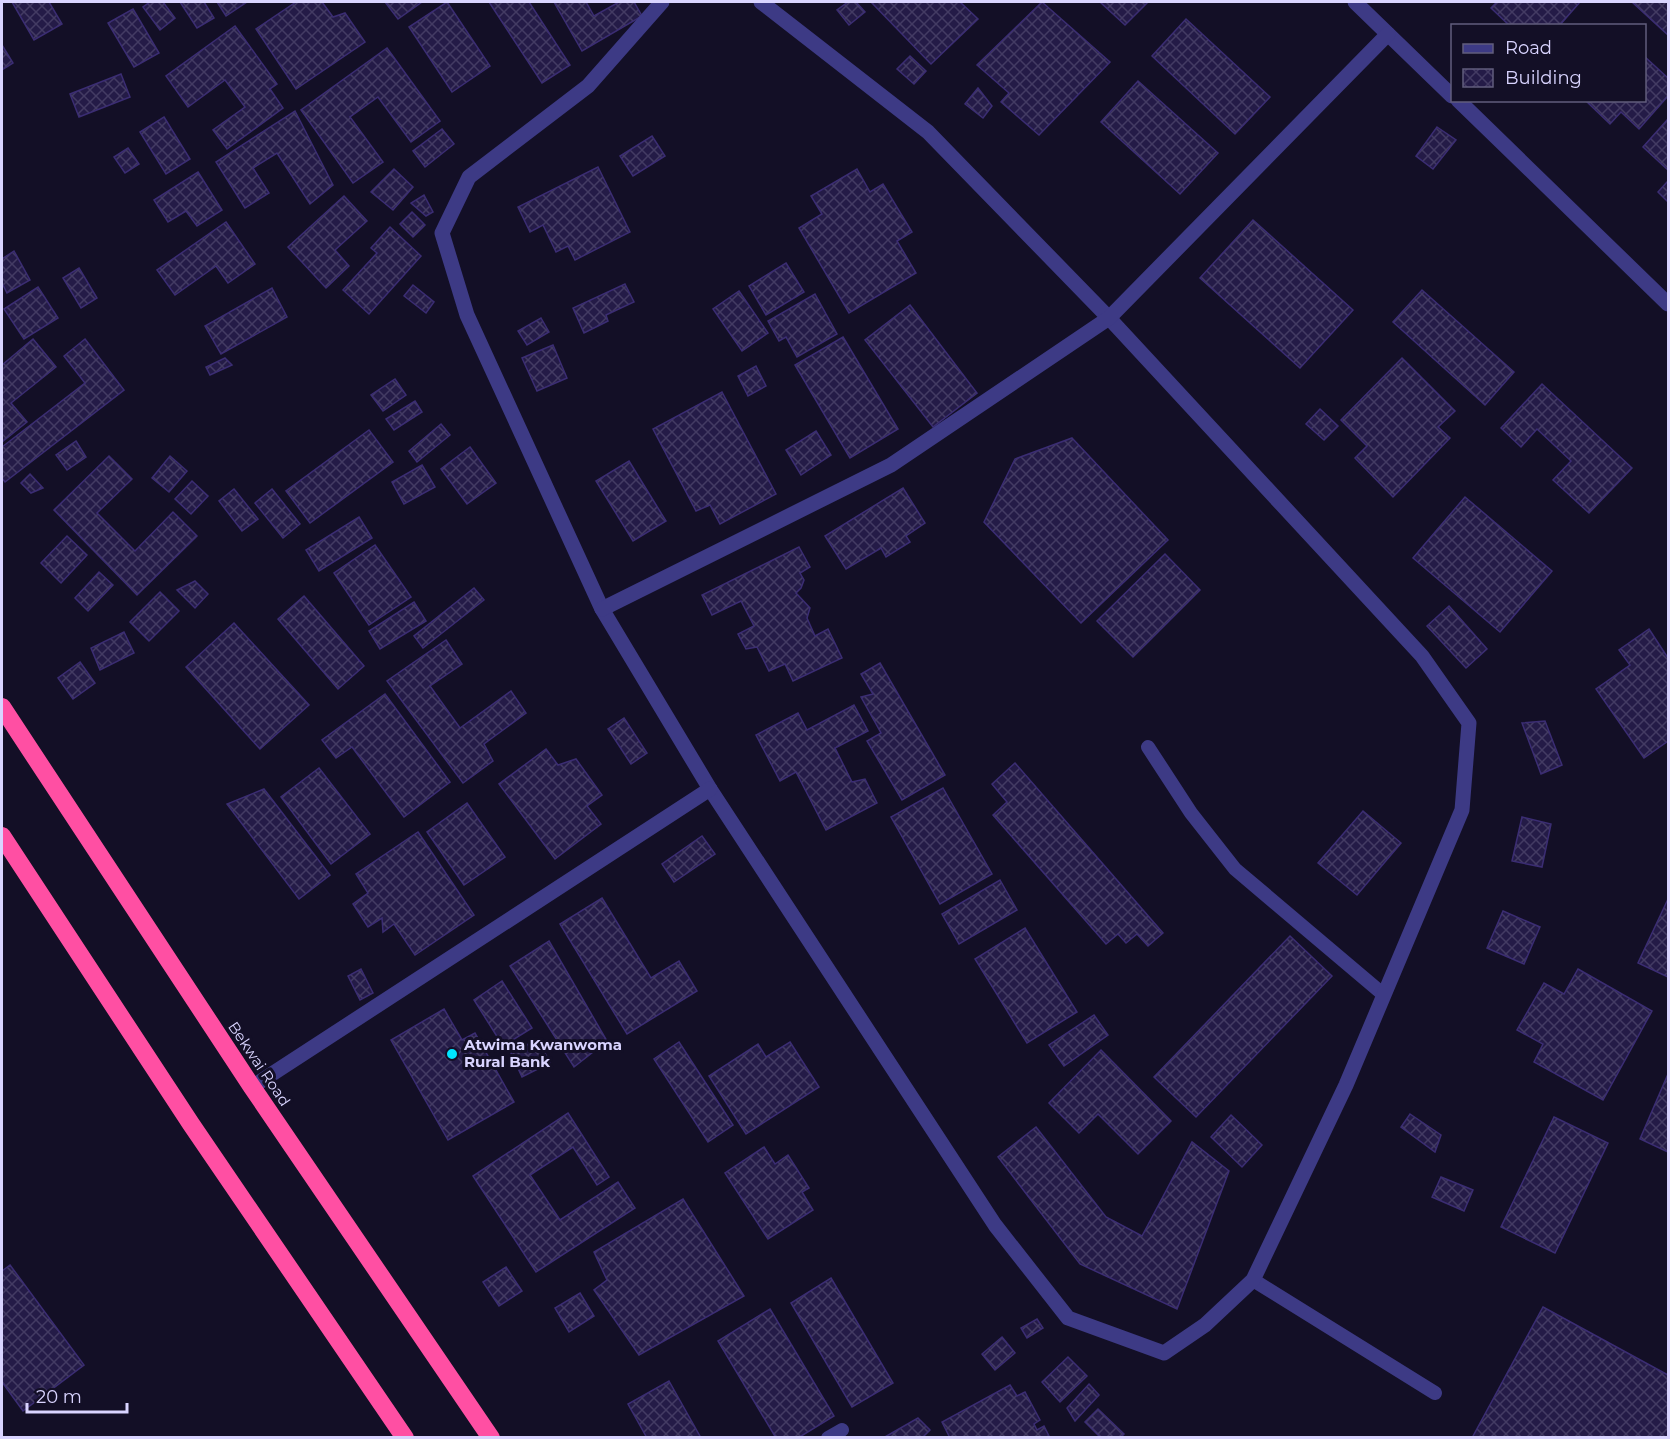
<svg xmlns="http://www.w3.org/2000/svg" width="1670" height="1439" font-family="Montserrat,sans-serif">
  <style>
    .building { fill: url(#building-cross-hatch); stroke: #3b2d73; stroke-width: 1.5 }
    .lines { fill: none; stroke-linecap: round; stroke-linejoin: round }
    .lane { stroke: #3d3a85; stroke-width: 14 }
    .street { stroke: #3d3a85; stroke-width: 15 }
    .highway { stroke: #ff4fa3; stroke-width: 18 }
    .poi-dot { fill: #00e5ff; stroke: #130f26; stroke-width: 2 }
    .labels { text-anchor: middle; stroke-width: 6; stroke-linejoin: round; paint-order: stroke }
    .poi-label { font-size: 15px; font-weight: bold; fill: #d9d4ff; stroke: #130f26; text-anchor: start }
    .street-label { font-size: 15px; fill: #d9d4ff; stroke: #130f26 }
  </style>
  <defs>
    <pattern id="building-cross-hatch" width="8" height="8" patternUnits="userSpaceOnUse" patternTransform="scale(1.5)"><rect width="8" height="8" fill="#241b47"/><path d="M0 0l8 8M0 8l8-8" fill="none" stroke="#433b63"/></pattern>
  </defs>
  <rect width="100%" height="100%" fill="#130f26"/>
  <g class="building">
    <path d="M12,2H49L62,24L34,40Z"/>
    <path d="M150,2H163L175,18L160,30L143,7Z"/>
    <path d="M180,2H204L214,18L197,28Z"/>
    <path d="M217,2H247L226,16Z"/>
    <path d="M296,2H322L333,17L345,13L365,42L296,89L256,29Z"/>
    <path d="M385,2H422L398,19Z"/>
    <path d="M447,2L490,66L452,92L409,27Z"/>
    <path d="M489,2H529L570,65L542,83Z"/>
    <path d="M554,2H586L594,16L619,2H634L642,16L582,51Z"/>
    <path d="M848,2H856L865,12L849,25L837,10Z"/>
    <path d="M871,2H960L978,19L931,64Z"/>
    <path d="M1042,2L1110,62L1039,135L1001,102L1009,93L977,65Z"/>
    <path d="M1100,2H1148L1125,25Z"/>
    <path d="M1497,2H1580L1559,26H1510L1491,8Z"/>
    <path d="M1632,2H1668V35Z"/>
    <path d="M133,9L159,53L134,67L108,23Z"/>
    <path d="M1186,19L1270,97L1235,134L1152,56Z"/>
    <path d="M235,26L277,84L270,89L283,108L227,149L213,130L245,107L225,80L188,107L166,76Z"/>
    <path d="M2,45L13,63L2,70Z"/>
    <path d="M387,48L440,121L411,142L378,97L350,117L383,162L353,183L301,110Z"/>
    <path d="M910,56L926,71L914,84L897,69Z"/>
    <path d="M1644,56L1668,78V96L1639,129L1621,112L1610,124L1585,100H1644Z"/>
    <path d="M121,74L130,97L79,117L70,94Z"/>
    <path d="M1138,81L1218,153L1180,194L1101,122Z"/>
    <path d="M978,88L992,106L983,118L965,104Z"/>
    <path d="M295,111L333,185L310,204L277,153L253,168L269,193L245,208L216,162Z"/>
    <path d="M164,117L190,159L166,174L140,132Z"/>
    <path d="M1668,119V170L1643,147Z"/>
    <path d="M1437,127L1456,140L1433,169L1416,156Z"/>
    <path d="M442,129L454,144L425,167L413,151Z"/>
    <path d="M652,136L665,156L633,176L620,156Z"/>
    <path d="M128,148L139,164L125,173L114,157Z"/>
    <path d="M598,167L630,232L575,260L568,246L556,252L543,225L530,232L518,207Z"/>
    <path d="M394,169L413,187L393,210L371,192Z"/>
    <path d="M857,169L870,192L883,184L912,232L897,241L916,273L849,313L799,228L822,214L811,196Z"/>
    <path d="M198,172L222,210L197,226L186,211L168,222L154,200Z"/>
    <path d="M1668,181V202L1658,192Z"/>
    <path d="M424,195L433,212L426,216L411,203Z"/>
    <path d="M344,196L367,221L335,250L349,266L326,288L288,247Z"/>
    <path d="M412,212L425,225L413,237L400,224Z"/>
    <path d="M1253,220L1353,310L1300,368L1200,278Z"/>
    <path d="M226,222L255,264L228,283L216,266L175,295L157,270Z"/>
    <path d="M390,227L421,256L369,314L343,290L377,253L371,248Z"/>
    <path d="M14,251L30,280L7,293L2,283V259Z"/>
    <path d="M786,263L804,292L766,315L749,286Z"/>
    <path d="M79,268L97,298L81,308L63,278Z"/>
    <path d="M625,284L634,302L606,315L608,321L584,333L573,308Z"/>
    <path d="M413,285L434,302L426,313L404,296Z"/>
    <path d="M38,287L58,318L24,339L4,309Z"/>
    <path d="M272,288L287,317L221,354L205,326Z"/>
    <path d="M1422,290L1514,372L1485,405L1393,322Z"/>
    <path d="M739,291L768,333L742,351L713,309Z"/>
    <path d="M815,294L837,334L797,357L786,337L779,341L768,321Z"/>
    <path d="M910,305L977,393L933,427L865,340Z"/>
    <path d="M541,318L549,332L527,345L518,331Z"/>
    <path d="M843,337L898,429L850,458L795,365Z"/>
    <path d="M33,339L56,367L11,403L27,422L2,442V365Z"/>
    <path d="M85,339L124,390L5,482L2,478V447L85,383L64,356Z"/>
    <path d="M553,345L567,378L537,391L522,358Z"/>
    <path d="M225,358L232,365L210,375L206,367Z"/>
    <path d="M1402,358L1455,411L1438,427L1450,438L1393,497L1355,458L1367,446L1341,420Z"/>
    <path d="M756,366L766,386L748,396L738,376Z"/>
    <path d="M395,379L406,395L383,411L371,395Z"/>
    <path d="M1542,384L1632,468L1589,513L1553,480L1571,461L1537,429L1521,447L1501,428Z"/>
    <path d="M722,392L776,494L720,524L710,505L696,511L653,429Z"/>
    <path d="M415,401L422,412L394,430L386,419Z"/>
    <path d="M1320,409L1338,426L1324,440L1306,424Z"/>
    <path d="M441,424L450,435L417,462L409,451Z"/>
    <path d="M369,430L393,462L310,523L286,491Z"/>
    <path d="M816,431L831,455L801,475L786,450Z"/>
    <path d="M1072,438L1168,540L1081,623L984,522L1015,459Z"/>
    <path d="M76,441L86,457L67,470L56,455Z"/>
    <path d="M470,447L496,483L467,504L441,469Z"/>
    <path d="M109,456L132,479L97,513L135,551L173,512L197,536L137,595L54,510Z"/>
    <path d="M170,456L187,471L169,492L152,478Z"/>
    <path d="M629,461L666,521L633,541L596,481Z"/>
    <path d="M422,465L435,487L404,504L392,482Z"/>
    <path d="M30,474L43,488L31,493L21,483Z"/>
    <path d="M192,481L208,496L191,514L175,499Z"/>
    <path d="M903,488L925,523L906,536L910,542L886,557L881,548L846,569L825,536Z"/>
    <path d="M234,489L258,519L242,531L219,501Z"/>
    <path d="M272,489L300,524L283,538L255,503Z"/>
    <path d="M1465,497L1552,571L1500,632L1413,558Z"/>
    <path d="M359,517L372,538L319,571L306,550Z"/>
    <path d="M67,536L87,555L61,583L41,563Z"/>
    <path d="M375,545L411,597L369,625L334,573Z"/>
    <path d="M799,547L810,567L800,573L804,580L801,588L796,593L810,608L807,618L815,636L828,629L842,658L793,681L785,664L769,671L757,647L746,649L738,634L754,626L741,601L712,615L702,595Z"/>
    <path d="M1165,554L1200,590L1133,657L1097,621Z"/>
    <path d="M99,572L113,585L88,611L75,598Z"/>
    <path d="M195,581L208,594L195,608L177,590Z"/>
    <path d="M474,588L484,600L423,648L414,636Z"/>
    <path d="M160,592L179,611L149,641L130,622Z"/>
    <path d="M304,596L364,666L338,689L278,619Z"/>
    <path d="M414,602L426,621L380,649L369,631Z"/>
    <path d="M1449,606L1487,649L1466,668L1427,626Z"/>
    <path d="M234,623L309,705L260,749L186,667Z"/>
    <path d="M1649,629L1668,658V741L1644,758L1596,689L1630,665L1619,650Z"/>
    <path d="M124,632L134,653L100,670L91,648Z"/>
    <path d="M446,640L462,664L430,686L460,728L511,691L526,713L484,744L493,761L463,783L387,681Z"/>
    <path d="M80,662L95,683L73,699L58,678Z"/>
    <path d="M880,663L945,775L902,800L867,741L881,733L861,697L873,694L861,674Z"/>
    <path d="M385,694L450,782L404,817L352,747L336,758L322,740Z"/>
    <path d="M854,705L868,731L835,748L852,782L865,779L877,803L826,830L796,772L780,781L756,735L798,713L807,730Z"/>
    <path d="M624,718L647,753L631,764L608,729Z"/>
    <path d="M1545,721L1562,765L1541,774L1522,723Z"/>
    <path d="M546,749L558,765L576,759L602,795L587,806L601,824L555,859L499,784Z"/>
    <path d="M1015,763L1163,933L1148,946L1137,934L1126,943L1118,934L1106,944L993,815L1007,802L992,784Z"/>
    <path d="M319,768L370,834L331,864L281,797Z"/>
    <path d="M943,788L992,874L940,904L891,817Z"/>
    <path d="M264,789L330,875L299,899L227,804Z"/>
    <path d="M467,803L505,857L464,885L427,832Z"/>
    <path d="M1363,811L1401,843L1357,895L1318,863Z"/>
    <path d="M1522,817L1551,824L1542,867L1512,861Z"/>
    <path d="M418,832L474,915L415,955L394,924L383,932L382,918L368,927L353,904L368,893L356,874Z"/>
    <path d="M702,836L715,854L674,882L662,864Z"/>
    <path d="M1000,880L1017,910L959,944L942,914Z"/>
    <path d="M602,898L651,978L679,961L697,991L627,1034L560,924Z"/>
    <path d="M1668,899V977L1638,963Z"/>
    <path d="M1503,911L1540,927L1524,964L1487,948Z"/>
    <path d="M1025,928L1077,1012L1027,1043L975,959Z"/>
    <path d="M1290,936L1332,976L1196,1117L1154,1077Z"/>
    <path d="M549,941L607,1041L574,1067L510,966Z"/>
    <path d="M361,969L373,993L360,1000L348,976Z"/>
    <path d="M1578,969L1652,1011L1603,1100L1534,1062L1543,1044L1517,1030L1544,983L1564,994Z"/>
    <path d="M502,981L532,1028L503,1046L474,1000Z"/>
    <path d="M444,1009L462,1040L475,1033L514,1102L448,1140L391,1040Z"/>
    <path d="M1094,1015L1108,1035L1064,1066L1049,1045Z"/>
    <path d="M538,1039L550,1063L522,1077L511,1053Z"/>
    <path d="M679,1042L733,1125L708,1142L654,1059Z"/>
    <path d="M790,1042L819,1087L746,1134L709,1076L758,1044L766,1057Z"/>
    <path d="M1101,1050L1171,1121L1138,1154L1098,1114L1079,1133L1049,1103Z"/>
    <path d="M1668,1074V1152L1640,1139Z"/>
    <path d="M568,1113L609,1177L597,1185L573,1147L530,1175L560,1220L618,1182L635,1208L536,1272L473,1176Z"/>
    <path d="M1410,1114L1441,1135L1435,1152L1401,1127Z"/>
    <path d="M1231,1115L1262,1145L1242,1167L1211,1137Z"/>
    <path d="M1554,1117L1608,1143L1555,1253L1501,1227Z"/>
    <path d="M1036,1127L1106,1217L1142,1236L1192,1142L1229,1171L1177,1309L1080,1264L998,1157Z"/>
    <path d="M764,1147L775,1164L788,1155L809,1188L802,1192L813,1210L768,1239L725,1173Z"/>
    <path d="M1441,1177L1473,1190L1464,1211L1432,1197Z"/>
    <path d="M683,1199L744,1296L639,1355L594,1290L607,1280L594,1252Z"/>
    <path d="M10,1265L84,1365L23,1411L2,1382V1271Z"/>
    <path d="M506,1267L522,1291L499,1306L483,1282Z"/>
    <path d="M831,1278L893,1383L852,1407L791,1303Z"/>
    <path d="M580,1293L594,1316L569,1332L555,1308Z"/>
    <path d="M1543,1307L1668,1375V1438H1472Z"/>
    <path d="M770,1309L834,1416L798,1438H776L718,1341Z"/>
    <path d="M1037,1319L1043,1328L1027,1338L1021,1328Z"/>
    <path d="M1002,1337L1015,1353L995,1370L982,1354Z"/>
    <path d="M1068,1357L1087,1376L1060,1402L1042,1382Z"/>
    <path d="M669,1381L701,1438H647L628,1404Z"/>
    <path d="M1089,1384L1099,1395L1075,1421L1067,1408Z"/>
    <path d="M1010,1385L1017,1396L1025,1392L1040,1420L1034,1424L1037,1430L1044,1426L1050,1438H950L942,1422Z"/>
    <path d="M1098,1409L1124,1434L1120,1438H1101L1085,1422Z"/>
    <path d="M918,1418L930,1430L924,1436L925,1438H883Z"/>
  </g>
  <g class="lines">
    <g class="lane">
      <path d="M1148,747L1191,813L1235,869L1384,995"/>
      <path d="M1253,1280L1435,1393"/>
      <path d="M828,1438L842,1430"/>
    </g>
    <g class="street">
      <path d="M662,2L588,86L469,177L442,233L467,315L602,609L710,789L995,1225L1068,1318L1164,1353L1205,1325L1253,1280L1346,1085L1462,810L1469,723L1422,656L1109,318L928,132L761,2"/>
      <path d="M1355,2L1452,96"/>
      <path d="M1458,100L1668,304"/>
      <path d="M602,609L891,465L1109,318L1388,34"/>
      <path d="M252,1087L710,789"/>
    </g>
    <g class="highway">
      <path d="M2,707L252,1087L491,1438"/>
      <path d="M2,836L191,1124L405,1438"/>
    </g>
  </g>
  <circle class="poi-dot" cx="452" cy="1054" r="6"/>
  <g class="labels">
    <g class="poi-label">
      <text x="464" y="1050">Atwima Kwanwoma<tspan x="464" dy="17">Rural Bank</tspan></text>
    </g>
    <g class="street-label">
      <text transform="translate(259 1064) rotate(56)" y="5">Bekwai Road</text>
    </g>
  </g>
  <rect width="1670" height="1439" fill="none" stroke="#d9d4ff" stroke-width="6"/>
  <rect x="1451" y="24" width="195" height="78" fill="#130f26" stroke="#625e7d" stroke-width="1.5"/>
  <rect x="1463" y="44" width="30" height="9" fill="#3d3a85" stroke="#625e7d" stroke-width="1.5"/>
  <text x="1505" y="54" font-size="18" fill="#d9d4ff">Road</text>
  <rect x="1463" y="69" width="30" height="18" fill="url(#building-cross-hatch)" stroke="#625e7d" stroke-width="1.5"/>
  <text x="1505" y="84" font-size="18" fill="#d9d4ff">Building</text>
  <path d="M27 1403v9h100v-9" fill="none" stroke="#d9d4ff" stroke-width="3"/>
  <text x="36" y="1403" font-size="18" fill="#d9d4ff" stroke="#130f26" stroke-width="4.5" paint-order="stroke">20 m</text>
</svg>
